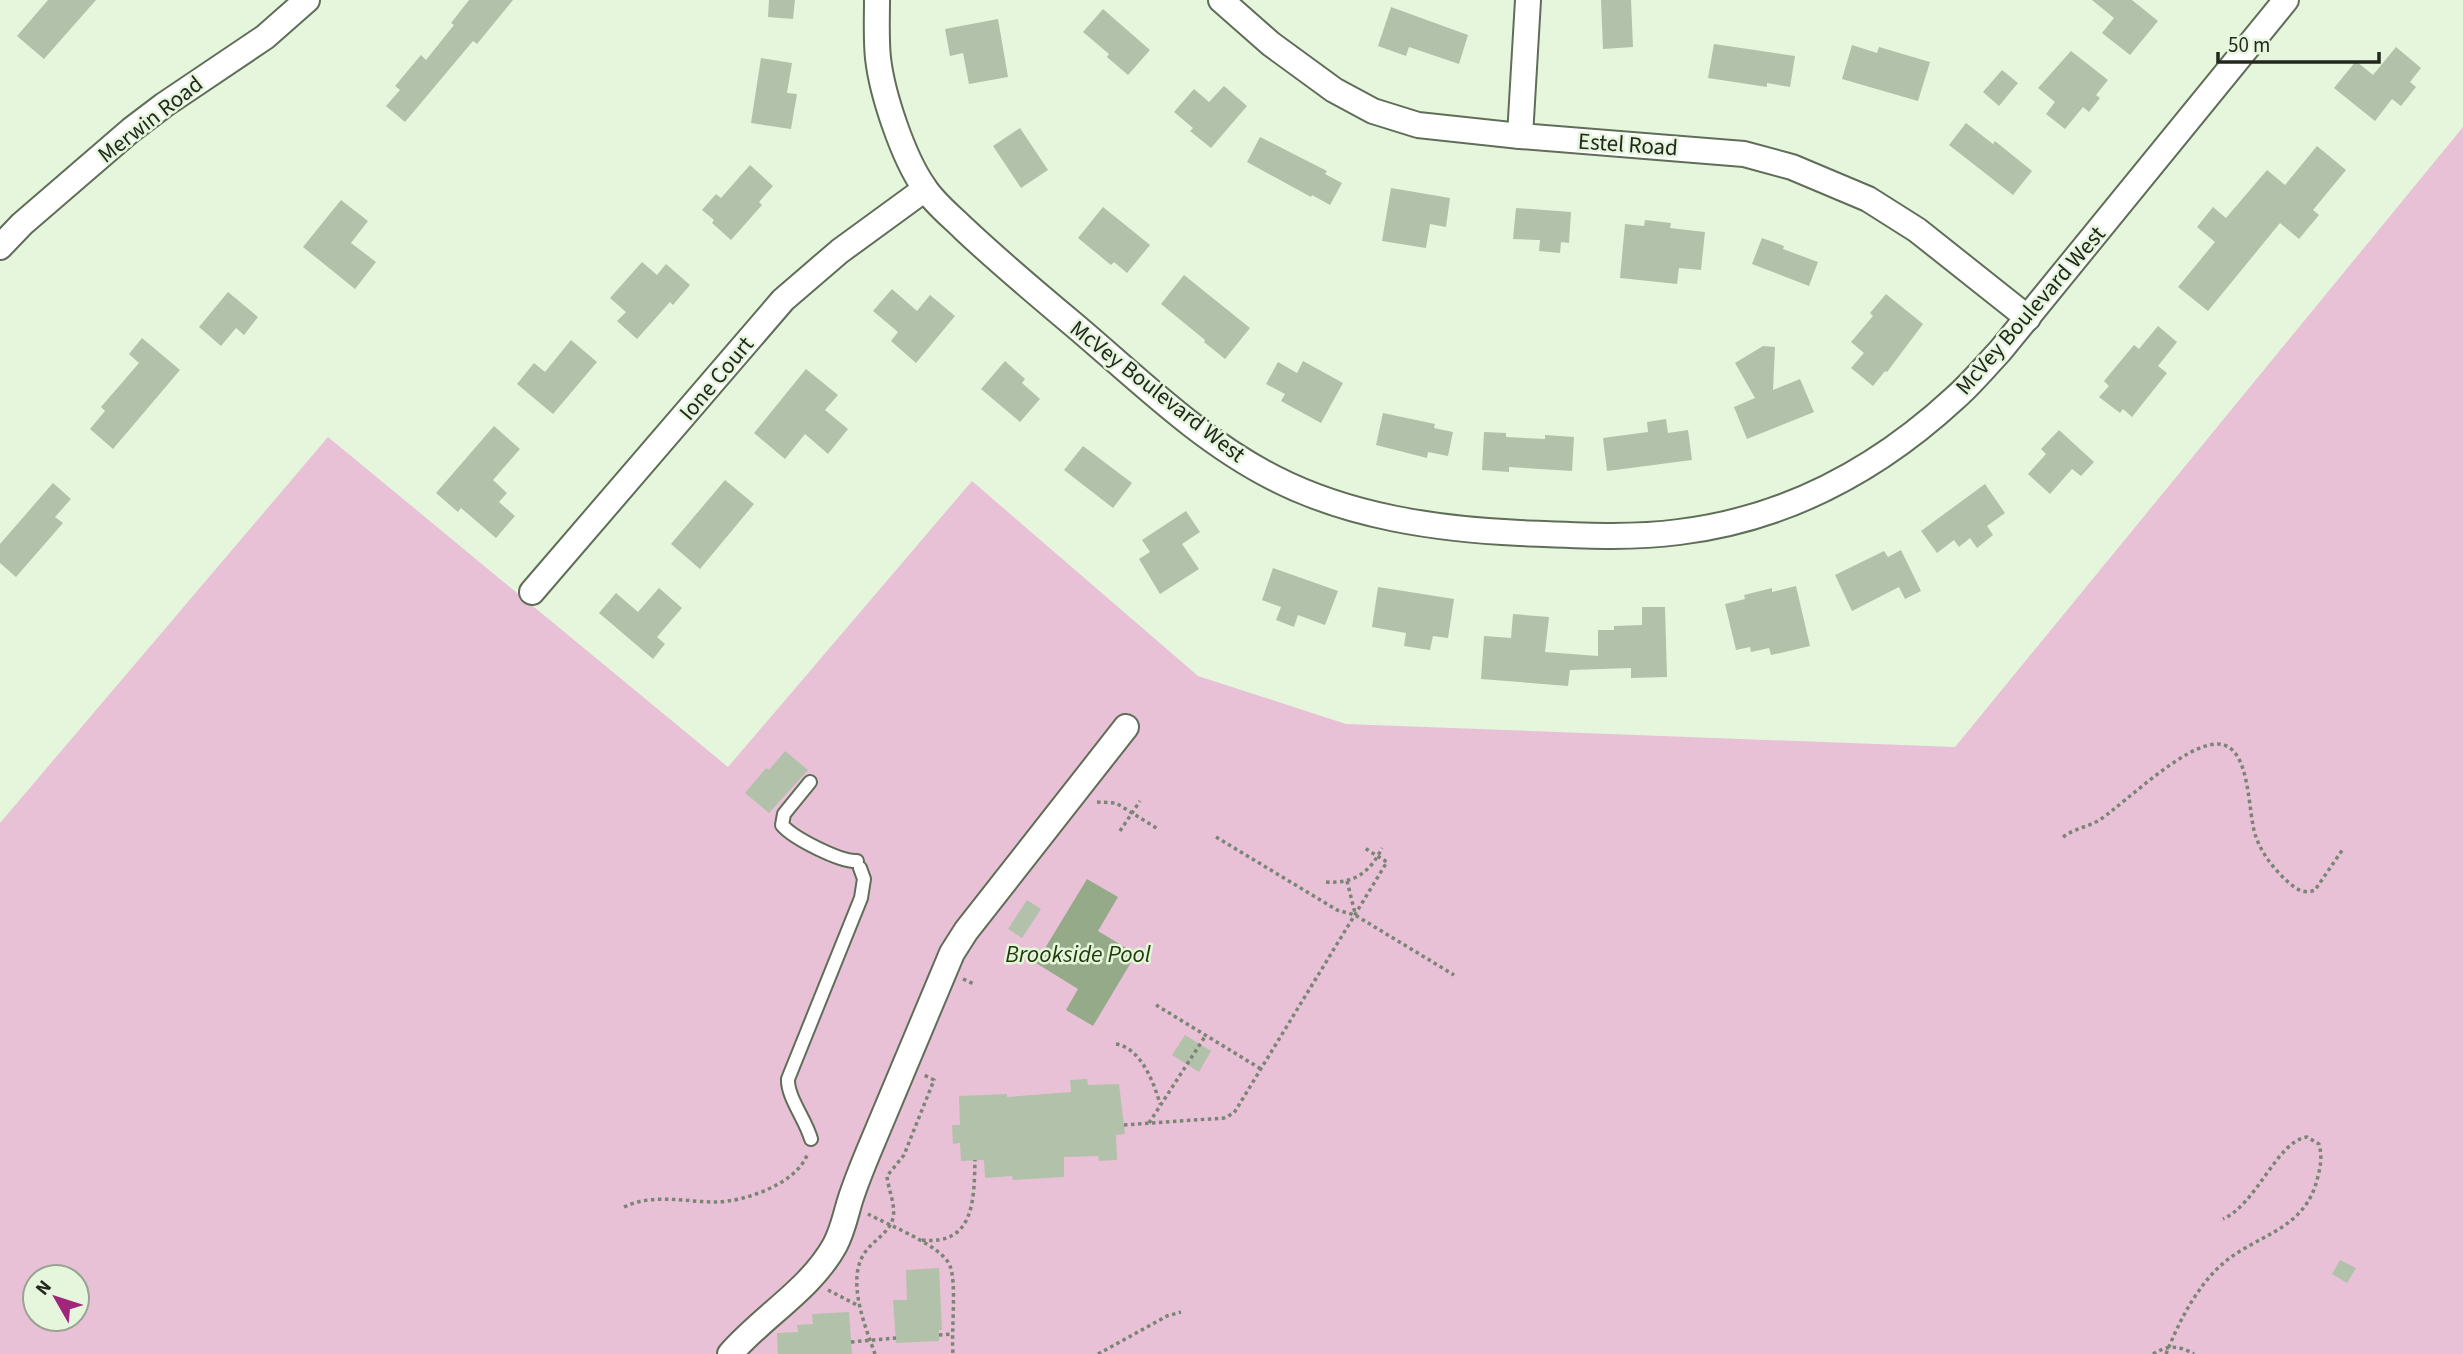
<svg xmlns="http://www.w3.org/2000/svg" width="2463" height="1354" font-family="'Source Sans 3',sans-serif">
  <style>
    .green { fill: #e8c1d7; fill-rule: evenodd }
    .water { fill: #95aa89 }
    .building { fill: #b2c1a9 }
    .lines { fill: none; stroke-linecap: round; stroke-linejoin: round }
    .service-casing { stroke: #606d58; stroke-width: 16 }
    .minor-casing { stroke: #606d58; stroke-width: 28 }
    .path { stroke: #7b8575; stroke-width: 3.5; stroke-dasharray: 3.5 3.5; stroke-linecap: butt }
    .service { stroke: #fff; stroke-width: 12 }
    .minor { stroke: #fff; stroke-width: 24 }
    .labels { text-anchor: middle; stroke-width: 5; stroke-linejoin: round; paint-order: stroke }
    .street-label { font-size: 23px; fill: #23281f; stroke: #e6f6dd }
    .water-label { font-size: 24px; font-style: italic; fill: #1f3b08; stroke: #e6f6dd }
  </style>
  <rect width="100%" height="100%" fill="#e6f6dd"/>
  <path class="green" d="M2463,127V1354H0V823L328,437L728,767L972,481L1198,676L1346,724L1955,747ZM35,1277H77V1319H35Z"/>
  <path class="water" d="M1087,879L1118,897L1098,931L1136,954L1093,1026L1066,1010L1078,989L1036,963Z"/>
  <g class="building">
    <path d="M48,0H96L44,59L17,36Z"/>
    <path d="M469,0H513L477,44L473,41L405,122L386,106L400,90L395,86L421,55L426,60L454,25L451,23Z"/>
    <path d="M769,0H795L793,19L768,17Z"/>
    <path d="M1601,0H1631L1633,47L1603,49Z"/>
    <path d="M2092,0H2132L2158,21L2130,55L2102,33L2114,18Z"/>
    <path d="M1391,7L1468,35L1459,64L1409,47L1406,56L1378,46Z"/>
    <path d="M1103,9L1150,50L1128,75L1107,57L1109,54L1083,32Z"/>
    <path d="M998,19L1008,77L969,84L963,53L950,56L945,29Z"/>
    <path d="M1714,44L1795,56L1790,87L1767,83V87L1708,78Z"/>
    <path d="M1852,45L1877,53L1879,47L1930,62L1918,101L1842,79Z"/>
    <path d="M2396,47L2421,68L2410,82L2416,87L2401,106L2392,99L2375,121L2334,88L2356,61L2373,75Z"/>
    <path d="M2071,51L2108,80L2096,95L2100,98L2089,112L2083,107L2065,129L2046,114L2055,102L2038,88Z"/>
    <path d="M761,58L792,63L787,93L797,94L791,129L751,123Z"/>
    <path d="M2002,70L2018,83L1999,106L1983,92Z"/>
    <path d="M1224,86L1247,106L1211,148L1190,131L1193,128L1174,112L1194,89L1209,102Z"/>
    <path d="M1966,123L1993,144L1995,141L2032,171L2013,195L1949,145Z"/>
    <path d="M1020,128L1048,170L1021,188L993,146Z"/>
    <path d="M1260,137L1327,171L1325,174L1342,183L1330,205L1312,195L1311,197L1247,162Z"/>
    <path d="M2317,146L2346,170L2313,210L2319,215L2299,239L2280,223L2208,311L2178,287L2215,242L2197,227L2213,207L2226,218L2267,170L2285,185Z"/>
    <path d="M750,165L773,186L759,202L762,205L731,240L712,223L714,220L702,210L716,194L721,198Z"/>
    <path d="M1391,188L1450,198L1446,227L1430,224L1426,248L1382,241Z"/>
    <path d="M341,200L368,221L351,243L376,262L355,289L303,247Z"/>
    <path d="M1103,207L1150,245L1127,273L1114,262L1111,265L1078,238Z"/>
    <path d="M1516,208L1571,212L1569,243L1561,242L1560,253L1539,251L1540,240L1513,239Z"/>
    <path d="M1645,220L1671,223L1670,228L1705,232L1701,270L1679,268L1677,284L1620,278L1625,224L1644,226Z"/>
    <path d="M1762,238L1784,246L1783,249L1818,262L1809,286L1752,264Z"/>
    <path d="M642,262L657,275L666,264L690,285L673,305L670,302L637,339L617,321L626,312L610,298Z"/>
    <path d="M1184,275L1250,328L1225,359L1204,342L1205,340L1161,304Z"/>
    <path d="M892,289L917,311L930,295L955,316L916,363L891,341L898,332L873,311Z"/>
    <path d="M228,292L258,317L244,335L236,328L221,346L199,327Z"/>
    <path d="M1886,294L1923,324L1887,372L1885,371L1873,386L1851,368L1864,353L1851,342L1873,316L1870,313Z"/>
    <path d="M2158,326L2177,342L2158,366L2167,373L2132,417L2123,409L2120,413L2099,397L2109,386L2104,381L2134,345L2139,349Z"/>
    <path d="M142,338L180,370L113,449L90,429L105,411L101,407L139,363L129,354Z"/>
    <path d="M571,340L597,362L553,414L517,384L534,363L545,372Z"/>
    <path d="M1763,346L1775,347L1773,390L1800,379L1814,412L1747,439L1734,407L1755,398L1735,363Z"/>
    <path d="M1005,361L1025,379L1022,383L1040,399L1020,422L981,389Z"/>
    <path d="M1303,361L1343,383L1321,423L1281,401L1285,394L1266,384L1278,362L1297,373Z"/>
    <path d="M806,369L838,395L825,410L848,429L828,454L805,434L785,459L754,433Z"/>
    <path d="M1383,413L1435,424L1434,428L1453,432L1448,456L1428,452L1427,458L1376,445Z"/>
    <path d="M1666,419L1668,433L1688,430L1692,460L1607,471L1603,438L1648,432L1647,422Z"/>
    <path d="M494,426L520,449L493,480L507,493L499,502L515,516L496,538L461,508L458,512L436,493Z"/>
    <path d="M2059,430L2094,462L2081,476L2072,469L2050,494L2028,474L2046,454L2041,449Z"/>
    <path d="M1484,432L1506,433V437L1545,439V435L1574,437L1572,471L1509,467V472L1482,470Z"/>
    <path d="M1083,446L1132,483L1113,508L1064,470Z"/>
    <path d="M725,480L754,504L700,569L671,544Z"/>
    <path d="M53,483L71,499L55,517L63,523L16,577L0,563V544Z"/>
    <path d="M1985,484L2005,513L1987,526L1993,535L1977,548L1970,538L1959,547L1954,540L1937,553L1921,531Z"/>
    <path d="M1186,511L1200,532L1182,544L1199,569L1160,594L1139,559L1150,552L1142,540Z"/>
    <path d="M1901,550L1921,591L1905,599L1899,587L1852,611L1835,575L1884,551L1888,557Z"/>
    <path d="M1273,568L1338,591L1325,625L1298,615L1294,627L1276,620L1281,607L1262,600Z"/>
    <path d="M1796,586L1810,646L1771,655L1769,648L1751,652L1750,647L1736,650L1725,604L1745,599L1744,595L1772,588V592Z"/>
    <path d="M1378,587L1454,599L1448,638L1433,636L1430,650L1404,646L1406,633L1372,627Z"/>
    <path d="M659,588L682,608L657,637L665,644L653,659L599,613L616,593L638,612Z"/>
    <path d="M1642,607H1665L1667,677L1631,678V668L1570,670L1568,686L1481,679L1484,636L1511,638L1513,614L1549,617L1545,652L1598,656V630H1614V626L1642,625Z"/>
    <path d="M785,751L808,770L769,813L745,793L766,768L769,770Z"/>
    <path d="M1027,900L1041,909L1022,938L1008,929Z"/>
    <path d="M1185,1035L1211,1051L1199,1072L1172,1055Z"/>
    <path d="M1087,1079L1088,1085L1119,1084L1125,1134L1116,1135L1117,1160L1099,1161L1098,1156L1064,1157V1177L1013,1180L1012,1176L985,1178L984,1160L961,1161L960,1143L953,1144L952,1125H960L959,1096L1007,1094V1097L1071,1092L1070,1080Z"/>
    <path d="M2340,1260L2356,1268L2347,1283L2332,1274Z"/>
    <path d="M939,1268L942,1330H939V1341L896,1343L893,1300H907L906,1270Z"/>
    <path d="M849,1312L852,1354H778L777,1333L798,1332L797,1325L813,1324L812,1314Z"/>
  </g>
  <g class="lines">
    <defs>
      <g id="service">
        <path d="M810,782L784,814L782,825C793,838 840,862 857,861"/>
        <path d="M811,1139C806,1120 787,1097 788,1079L861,898L864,879L860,868"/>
      </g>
      <g id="minor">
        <path d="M877,0C877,19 876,39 878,58C882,94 903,157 924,187C934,203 951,216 964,229C999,262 1036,293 1073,324C1137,378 1199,440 1274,478C1350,517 1437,529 1520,533C1573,535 1627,539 1679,532C1786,519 1877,470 1955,398C1971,384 1985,367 2000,351L2286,0"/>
        <path d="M1221,0L1271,44L1334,90L1373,111L1418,125L1520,136L1744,154L1792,167L1868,199L1917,230L2028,318"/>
        <path d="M1520,136L1528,0"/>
        <path d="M0,247L22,224L131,130L164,105L265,37L307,0"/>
        <path d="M532,592L783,300L840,251L925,189"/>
        <path d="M730,1354C763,1316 811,1289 835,1245C842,1232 845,1218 849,1204C854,1187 861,1170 868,1153L952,953L966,931L1126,727"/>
      </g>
    </defs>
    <use href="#service" class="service-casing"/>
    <use href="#minor" class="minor-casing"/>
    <g class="path">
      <path d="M1097,802L1116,803L1158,829"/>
      <path d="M1120,831L1140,801"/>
      <path d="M1216,837L1337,910L1355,915L1454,975"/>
      <path d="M2063,837C2075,828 2089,827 2101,819C2128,800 2186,743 2218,744C2252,745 2247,814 2256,837C2262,854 2274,869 2287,881C2295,888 2303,895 2315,890L2343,849"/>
      <path d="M1347,881L1355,913"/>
      <path d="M1326,882C1353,884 1370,873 1382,848"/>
      <path d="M963,979L974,984"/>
      <path d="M1156,1005L1261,1069"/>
      <path d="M1116,1044C1141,1048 1154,1083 1160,1104"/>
      <path d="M1149,1123L1206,1035"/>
      <path d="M1124,1125L1224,1118L1234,1113L1387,862L1363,847"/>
      <path d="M624,1207C653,1193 684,1202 715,1202C744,1202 796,1184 807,1155"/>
      <path d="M868,1214C888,1225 943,1246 950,1266C957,1284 951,1332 953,1354"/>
      <path d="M922,1240C975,1246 974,1198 975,1160"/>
      <path d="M828,1290L859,1306"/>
      <path d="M939,1335L952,1334"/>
      <path d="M851,1342L896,1338"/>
      <path d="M875,1354C865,1326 845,1278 866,1251C875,1239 889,1233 893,1218C896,1205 888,1189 887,1176L904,1155L934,1080L924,1075"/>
      <path d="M1098,1354L1167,1316L1181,1312"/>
      <path d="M2153,1354C2168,1345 2178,1345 2194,1354"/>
      <path d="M2166,1354C2178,1324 2193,1294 2215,1271C2251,1233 2305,1235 2318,1176C2321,1165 2322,1155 2319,1144L2307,1137C2277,1141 2257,1204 2223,1219"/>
    </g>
    <use href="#service" class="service"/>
    <use href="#minor" class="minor"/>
  </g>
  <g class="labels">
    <g class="street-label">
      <text transform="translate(150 119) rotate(-38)" y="8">Merwin Road</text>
      <text transform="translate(1628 144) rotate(4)" y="8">Estel Road</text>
      <text transform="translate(2030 310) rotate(-49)" y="8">McVey Boulevard West</text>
      <text transform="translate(716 378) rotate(-50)" y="8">Ione Court</text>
      <text transform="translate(1158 391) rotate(38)" y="8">McVey Boulevard West</text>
    </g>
    <g class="water-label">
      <text x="1078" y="962">Brookside Pool</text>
    </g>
  </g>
  <g transform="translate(56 1298) rotate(309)"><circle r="33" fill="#e6f6dd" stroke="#98a491" stroke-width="2"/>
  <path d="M0-5L12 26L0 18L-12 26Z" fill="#a1267b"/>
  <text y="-10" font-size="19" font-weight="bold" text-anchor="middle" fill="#23281f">N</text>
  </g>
  <path d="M2218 52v10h161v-10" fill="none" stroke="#23281f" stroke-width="3.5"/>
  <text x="2228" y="52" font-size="21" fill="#23281f" stroke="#e6f6dd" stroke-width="5" paint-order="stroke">50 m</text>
</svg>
